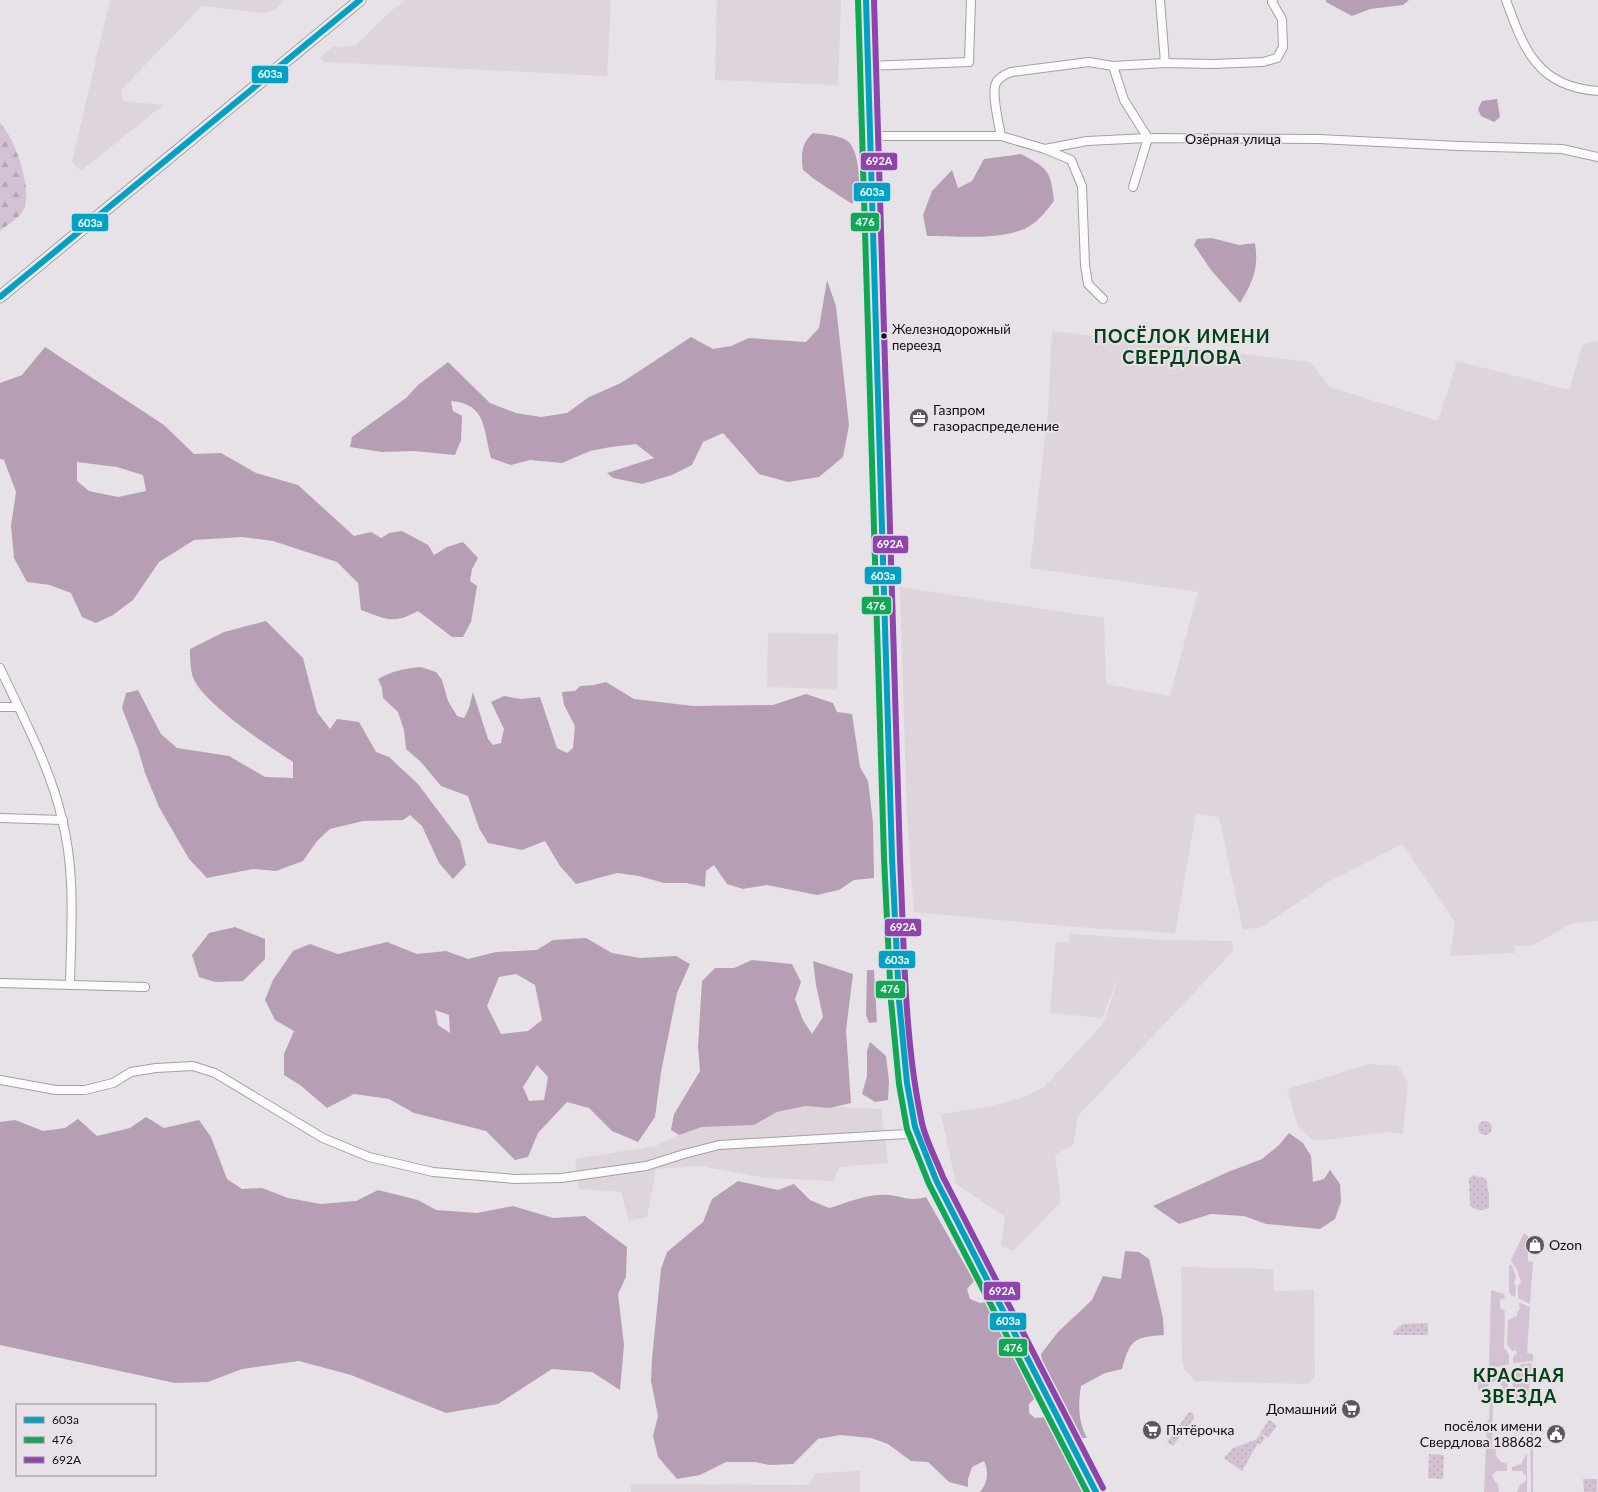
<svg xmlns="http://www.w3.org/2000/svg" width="1598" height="1492" font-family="Lato,sans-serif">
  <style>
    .built { fill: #ddd4dc }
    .green { fill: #d4c2d4 }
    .forest { fill: url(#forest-firs) }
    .park { fill: url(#park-dots) }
    .water { fill: #b69fb5; fill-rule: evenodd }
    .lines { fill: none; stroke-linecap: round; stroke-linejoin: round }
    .street-casing { stroke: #a3a0a3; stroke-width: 10 }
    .secondary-casing { stroke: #a3a0a3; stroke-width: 13 }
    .street { stroke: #fbfbfb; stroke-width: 8 }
    .secondary { stroke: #fbfbfb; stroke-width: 11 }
    .bus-1-casing { stroke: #e8e1e8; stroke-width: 9 }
    .bus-2-casing { stroke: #e8e1e8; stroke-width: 9 }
    .bus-3-casing { stroke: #e8e1e8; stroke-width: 9 }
    .bus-1 { stroke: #01a1c4; stroke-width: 6 }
    .bus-2 { stroke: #10a855; stroke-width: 6 }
    .bus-3 { stroke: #8e44ad; stroke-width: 6 }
    .bus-dot { fill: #0f0c0f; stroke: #e8e1e8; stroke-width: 1.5 }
    .labels { text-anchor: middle; stroke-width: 4; stroke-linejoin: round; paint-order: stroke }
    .bus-label { font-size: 13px; fill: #0f0c0f; stroke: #e8e1e8; text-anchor: start }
    .street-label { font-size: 14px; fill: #0f0c0f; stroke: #e8e1e8 }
    .poi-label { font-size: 14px; fill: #0f0c0f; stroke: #e8e1e8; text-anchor: start }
    .district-label { font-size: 18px; font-weight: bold; letter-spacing: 1px; fill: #004313; stroke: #e8e1e8 }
    .line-badge { stroke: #e8e1e8; stroke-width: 1.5 }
    .badge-label { font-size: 11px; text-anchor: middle; font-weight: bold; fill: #fff }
  </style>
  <defs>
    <pattern id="forest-firs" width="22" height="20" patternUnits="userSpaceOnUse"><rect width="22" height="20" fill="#d4c2d4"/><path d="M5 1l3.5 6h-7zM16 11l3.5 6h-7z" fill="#b5a6b5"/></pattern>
    <pattern id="park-dots" width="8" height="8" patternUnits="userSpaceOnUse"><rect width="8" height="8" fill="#d4c2d4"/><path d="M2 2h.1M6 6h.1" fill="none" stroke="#b5a6b5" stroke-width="1.8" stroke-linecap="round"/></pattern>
  </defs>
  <rect width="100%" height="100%" fill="#e7e2e7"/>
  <g class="built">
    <path d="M110,0H285L275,9L264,13L202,6L121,90L123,101L163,105L81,171L72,162Z"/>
    <path d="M406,0H611L607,76L325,62L320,58L332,47L355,46L392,10Z"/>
    <path d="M717,0H841L838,85L715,80Z"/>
    <path d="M1052,331L1310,362L1330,387L1438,421L1457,361L1569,390L1583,344L1598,341V921L1573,923L1533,945L1515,946V953L1450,956L1455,922L1402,844L1328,882L1262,927L1243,930L1219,817L1196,814L1175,933L1074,927L914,912L907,817L900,587L1104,618L1106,684L1170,696L1198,592L1030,568L1048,412Z"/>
    <path d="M768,633L838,634L837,689L767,687Z"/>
    <path d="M1070,934L1165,940L1232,941L1233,951L1078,1116L1073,1145L1055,1155L1061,1202L1013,1251L1001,1246L1005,1217L956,1184L941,1114L988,1107L1022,1098L1044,1087L1103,1024L1120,973L1102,1018L1050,1013L1056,942L1069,943Z"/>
    <path d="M1369,1064L1398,1066L1408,1082L1403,1134L1386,1132L1325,1140H1313L1298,1127L1287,1089Z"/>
    <path d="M805,1106L881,1109L888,1163L839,1167L834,1181L767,1178L700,1166L656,1169L647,1217L629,1221L621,1192L579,1189L575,1159L655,1146L679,1135L702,1127L754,1125L777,1112Z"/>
    <path d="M1181,1267L1273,1269L1274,1291L1314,1290L1315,1377L1307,1384L1195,1381L1185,1370L1182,1361Z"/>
    <path d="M860,1471V1492H631V1484L806,1485L817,1473Z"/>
  </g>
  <g class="green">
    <path d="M1524,1233L1528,1236V1261L1533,1262L1530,1304L1518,1298V1286L1521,1282L1517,1270L1511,1260Z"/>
    <path d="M1512,1265L1516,1277L1514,1283L1516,1287L1515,1297L1511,1295L1509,1291V1266Z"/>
    <path d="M1491,1290L1504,1294L1505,1298L1500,1299V1308L1505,1311L1504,1348L1509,1354V1364L1489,1369Z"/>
    <path d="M1518,1302L1530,1307L1527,1353L1533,1354V1361L1513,1363V1357L1517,1353L1516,1350L1512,1351L1507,1344L1508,1320L1517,1316V1312L1520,1309Z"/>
    <path d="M1532,1363L1528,1396L1519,1402L1512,1400L1513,1377L1521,1364Z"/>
    <path d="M1508,1369V1399L1504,1397L1502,1386L1496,1381L1489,1384L1484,1391L1478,1390V1375H1482L1484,1379L1495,1376L1496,1371Z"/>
    <path d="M1490,1401L1493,1402L1492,1449H1496C1495,1457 1499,1462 1507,1464V1471H1497L1492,1475L1495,1482L1498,1484L1499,1492H1484L1487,1421L1489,1420Z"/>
    <path d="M1530,1425H1539L1533,1430V1492H1531Z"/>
    <path d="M1527,1453V1492H1517L1520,1485L1526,1481V1476L1522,1471H1512V1467L1521,1464Z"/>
  </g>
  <path class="forest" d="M0,123C15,138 34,191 23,211C19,218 7,225 0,231Z"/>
  <g class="park">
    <circle cx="1485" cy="1128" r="7"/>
    <path d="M1474,1175L1486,1179L1489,1194V1208C1482,1211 1476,1211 1470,1206L1469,1178Z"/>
    <path d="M1428,1323V1335H1393V1332L1403,1324Z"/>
    <path d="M1189,1412L1193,1413L1194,1418L1173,1446L1167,1442Z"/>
    <path d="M1269,1420L1277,1426L1268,1438L1261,1433L1258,1436Z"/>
    <path d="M1261,1434L1265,1438L1260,1445L1258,1443L1242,1471L1224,1458L1233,1448L1255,1440Z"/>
    <path d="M1429,1454L1444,1455L1443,1479L1428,1478Z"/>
    <path d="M1583,1479H1597V1492H1584Z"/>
  </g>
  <g class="water">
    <path d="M1326,0H1409L1403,5L1370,9L1352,16L1326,2Z"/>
    <path d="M1497,99L1500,117L1494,122L1481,116L1478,109L1482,101Z"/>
    <path d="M813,133C823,134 837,135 846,140C858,146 861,181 858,193C857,196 854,200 852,204L814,179L803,170C801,154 801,144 813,133Z"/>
    <path d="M1021,154C1047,168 1051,170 1054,201C1047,210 1039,221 1028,227C1002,241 956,236 927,236L923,215L932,191L952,170L958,188L972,181L984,159Z"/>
    <path d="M1212,238L1239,245L1255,243C1259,268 1253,282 1240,303L1211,270L1194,245L1197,239Z"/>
    <path d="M827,280L836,306L849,425L843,457L819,477L788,482L759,474L723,433L703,442L692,465L672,475L642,484L613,478L607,473L654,458L636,444L611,447L590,451L562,463L530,460L511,465L491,458C483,429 487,404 451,401L453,411L462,416L461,440L455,455L414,451L382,452L350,447L352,437L406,398L418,385L448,362L490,403L516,413L541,417L567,413L589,397L621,383L691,337L713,349L731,346L749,338L806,342L819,328Z"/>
    <path d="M45,347L164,425L194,454L221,453L256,473L298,485L354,536L371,532L381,538L389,533L402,531L428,545L434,555L447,547L463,542L478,558L472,569L470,581L477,586L471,622L463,637H452L418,611C392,625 387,619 361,610L358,583L337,562L273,541L242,537L194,540L159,562L133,600L113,615L96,623L82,617L71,593L50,585L27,582L14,558L11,526L16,492L4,460L0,459V383L22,375ZM77,462L117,467L143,475L146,491L118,497L89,491L77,481Z"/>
    <path d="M266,621L303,658L317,712L330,729L337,719L359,722L376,752L389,757L418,784L460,840L466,865L453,879L439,863L422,826L410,815L403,820L363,821L330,829L317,841L303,861L276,871L253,869L207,878L189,859L159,807L145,773L138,749L122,708L126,693L138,690L161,734L177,748L229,756L265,777L293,778V762C270,747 197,700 192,674C190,666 190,657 190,649L224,632Z"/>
    <path d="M421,667L436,672L442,680L448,701L457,716L464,718L469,708L473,692L488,739L493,745L501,743L504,729L491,702L504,696L521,699L540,697L557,748L567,753L573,748L575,726L564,705L562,692L575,691L580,686L594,685L606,682L634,699L693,706L773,705L806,694L833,703L837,712L852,714L860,767L868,781L873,823L874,878L854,880L839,890L817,895L767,885L743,889L727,884L714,865L706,871L705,887L686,883H664L639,876L617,873L576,884L560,866L545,841L522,850L488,843L479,828L468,796L441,786L421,762L406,749L404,730L398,712L383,698L382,688L378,679C392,671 405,668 421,667Z"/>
    <path d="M235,927L265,939V959L243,981L215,982L199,977L192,955L209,933Z"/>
    <path d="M586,938L612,953L640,958L676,956L690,964L677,993L661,1072L655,1117L638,1142L612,1131L589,1108L567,1102L538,1133L528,1157L515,1160L486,1131L414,1113L389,1099L354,1094L327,1108L300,1085L284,1075V1054L294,1031L275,1020L265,1000L273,980L293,951L310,944L338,954L387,942L417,954L446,951L468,959L496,952L537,950L553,940ZM516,974L535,985L542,1020L528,1031L501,1034L487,1006L499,977ZM435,1010L449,1015L450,1033L438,1025ZM537,1065L548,1077L544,1100L529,1101L523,1087Z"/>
    <path d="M752,960L792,964L801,982L795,999L803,1020L812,1034L823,1017L816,985L813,961L853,974L846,1030L851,1103L830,1108L805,1106L777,1112L754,1125L702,1127L679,1135L671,1130L674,1114L700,1071L698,1047L702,981L715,968H734Z"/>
    <path d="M867,970H874L877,1022L869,1023L866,1015Z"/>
    <path d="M870,1042L886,1056L889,1081L888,1100L875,1102L862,1094L867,1076V1051Z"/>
    <path d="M146,1117L164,1128L199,1120L211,1137L227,1179L242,1189L262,1188L288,1198L321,1204L356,1201L378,1190L418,1200L436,1210L477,1213L513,1206L553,1218L585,1216L627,1247L626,1277L618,1294L624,1345L620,1390L592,1372L552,1369L498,1404L446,1413L351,1375L299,1361L242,1369L208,1382L175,1383L0,1345V1122L15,1120L43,1131L65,1128L78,1119L97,1136L130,1128Z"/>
    <path d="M1289,1133L1303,1143L1311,1156L1313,1182L1324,1179L1330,1170L1340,1184L1341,1202L1335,1219L1320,1229L1266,1224L1244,1216L1211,1214L1179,1224L1153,1206L1228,1172L1262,1159L1279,1145Z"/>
    <path d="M738,1181L778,1190L794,1184L810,1200L829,1208C847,1203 868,1193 887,1195C904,1196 908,1202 926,1197L974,1281L967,1289L970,1299L980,1303L987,1302L1036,1397L1029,1404V1413L1035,1418L1048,1417L1084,1492H980C988,1482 989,1472 984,1461L972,1467L968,1479V1487L949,1482L928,1462L911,1461L888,1444L871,1438L840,1435L818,1439L793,1464L770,1465L755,1462H726L700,1475L677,1479L658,1457L653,1436L658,1416L651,1381L652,1358L661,1269L667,1252L703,1222L712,1199Z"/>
    <path d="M1125,1251L1139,1252L1149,1259L1163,1318L1164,1335C1133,1337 1130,1340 1122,1369L1105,1373L1081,1386C1078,1404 1078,1421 1087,1438H1080L1043,1366L1041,1354L1058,1332L1092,1300L1103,1276L1121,1279Z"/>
  </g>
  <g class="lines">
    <defs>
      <g id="street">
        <path d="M1160,0L1165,63"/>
        <path d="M1506,0C1524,50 1538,87 1598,91"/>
        <path d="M868,66L969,62L971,0"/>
        <path d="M1113,66L1124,100L1148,138L1133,187"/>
        <path d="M870,136H1001L1045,149L1087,141L1148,138L1319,139L1458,146L1562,149L1598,157"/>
        <path d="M1001,136C999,124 991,93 996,83C999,77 1006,74 1011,72L1089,62L1113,66L1165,63L1212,64L1263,62L1277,58L1283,47L1282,19L1272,2L1273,0"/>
        <path d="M1045,149L1071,160L1082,186L1085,265L1088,284L1103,299"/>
        <path d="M0,668C22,716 50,766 62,819C76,873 71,930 70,985"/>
        <path d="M0,707H18"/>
        <path d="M0,818L63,820"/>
        <path d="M0,983L145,987"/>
        <path d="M0,1080L56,1090H85L113,1083L131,1072L156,1068L193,1066L215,1073L323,1138L369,1157L433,1172L515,1179L561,1178L646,1166L684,1154L719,1145L906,1134L918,1136"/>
      </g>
      <g id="secondary">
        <path d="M866,0L892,858L899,1000L907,1083L915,1127L936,1180L1096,1492"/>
        <path d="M0,297L360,0"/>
      </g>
    </defs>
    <use href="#street" class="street-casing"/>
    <use href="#secondary" class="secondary-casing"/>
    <use href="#street" class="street"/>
    <use href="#secondary" class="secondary"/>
    <defs>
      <g id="bus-1">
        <path d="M866,0L892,858L899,1000L907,1083L915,1127L936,1180L1096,1492"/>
        <path d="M0,297L360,0"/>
      </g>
      <path id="bus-2" d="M858,0L884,858L891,1001L899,1084L907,1129L929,1184L1087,1492"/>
      <path id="bus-3" d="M874,0L900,858C904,943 904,1040 922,1123C926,1141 936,1159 943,1177L1103,1488"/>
    </defs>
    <use href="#bus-1" class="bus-1-casing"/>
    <use href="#bus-2" class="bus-2-casing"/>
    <use href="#bus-3" class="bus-3-casing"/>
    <use href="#bus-1" class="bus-1"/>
    <use href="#bus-2" class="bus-2"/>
    <use href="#bus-3" class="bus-3"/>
  </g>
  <defs>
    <symbol id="office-disc" viewBox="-11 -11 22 22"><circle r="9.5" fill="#5b575b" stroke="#e8e1e8"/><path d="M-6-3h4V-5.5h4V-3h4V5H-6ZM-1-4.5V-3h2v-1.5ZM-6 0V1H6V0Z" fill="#fff"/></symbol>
    <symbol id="shop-disc" viewBox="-11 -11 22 22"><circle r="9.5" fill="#5b575b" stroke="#e8e1e8"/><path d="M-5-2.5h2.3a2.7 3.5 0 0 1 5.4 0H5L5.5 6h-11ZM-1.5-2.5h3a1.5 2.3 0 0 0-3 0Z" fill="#fff"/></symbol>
    <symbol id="supermarket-disc" viewBox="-11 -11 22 22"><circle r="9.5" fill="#5b575b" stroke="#e8e1e8"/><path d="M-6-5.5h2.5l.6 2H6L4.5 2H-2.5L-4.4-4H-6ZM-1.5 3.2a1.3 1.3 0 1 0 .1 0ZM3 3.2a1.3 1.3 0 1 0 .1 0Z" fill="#fff"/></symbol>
    <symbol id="civic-disc" viewBox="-11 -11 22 22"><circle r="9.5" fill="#5b575b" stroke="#e8e1e8"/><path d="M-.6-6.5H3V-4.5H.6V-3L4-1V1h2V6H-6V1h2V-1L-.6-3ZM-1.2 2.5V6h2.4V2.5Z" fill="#fff"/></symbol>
  </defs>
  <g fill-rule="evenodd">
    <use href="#office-disc" x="908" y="407" width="22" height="22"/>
    <use href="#shop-disc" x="1524" y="1234" width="22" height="22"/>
    <use href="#supermarket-disc" x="1340" y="1398" width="22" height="22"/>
    <use href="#supermarket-disc" x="1141" y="1419" width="22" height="22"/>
    <use href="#civic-disc" x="1545" y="1423" width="22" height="22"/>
  </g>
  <circle class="bus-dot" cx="884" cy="336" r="3.5"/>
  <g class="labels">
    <g class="bus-label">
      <text x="892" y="334">Железнодорожный<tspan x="892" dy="16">переезд</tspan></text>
    </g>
    <g class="street-label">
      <text x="1233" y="144">Озёрная улица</text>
    </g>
    <g class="poi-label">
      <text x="933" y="415">Газпром<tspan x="933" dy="16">газораспределение</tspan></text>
      <text x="1549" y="1250">Ozon</text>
      <text x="1337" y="1414" text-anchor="end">Домашний</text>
      <text x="1542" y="1431" text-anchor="end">посёлок имени<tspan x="1542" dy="16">Свердлова 188682</tspan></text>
      <text x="1166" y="1435">Пятёрочка</text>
    </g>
    <g class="district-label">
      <text x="1182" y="343">ПОСЁЛОК ИМЕНИ<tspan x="1182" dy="21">СВЕРДЛОВА</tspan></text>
      <text x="1519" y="1382">КРАСНАЯ<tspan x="1519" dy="21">ЗВЕЗДА</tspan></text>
    </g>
  </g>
  <g class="line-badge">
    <rect x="251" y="65" width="38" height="19" rx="4" fill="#01a1c4"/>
    <rect x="860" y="152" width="38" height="19" rx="4" fill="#8e44ad"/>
    <rect x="853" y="182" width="38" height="20" rx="4" fill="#01a1c4"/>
    <rect x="850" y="212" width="30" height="20" rx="4" fill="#10a855"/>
    <rect x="71" y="213" width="38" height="19" rx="4" fill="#01a1c4"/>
    <rect x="872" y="535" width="37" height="19" rx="4" fill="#8e44ad"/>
    <rect x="864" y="566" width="38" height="19" rx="4" fill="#01a1c4"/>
    <rect x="861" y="596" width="31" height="19" rx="4" fill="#10a855"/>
    <rect x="884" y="918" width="38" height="19" rx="4" fill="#8e44ad"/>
    <rect x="878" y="950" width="38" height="19" rx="4" fill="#01a1c4"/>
    <rect x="875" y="980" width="31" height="19" rx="4" fill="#10a855"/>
    <rect x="983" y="1281" width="38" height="20" rx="4" fill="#8e44ad"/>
    <rect x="989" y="1312" width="38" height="19" rx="4" fill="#01a1c4"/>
    <rect x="998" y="1338" width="30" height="19" rx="4" fill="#10a855"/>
  </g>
  <g class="badge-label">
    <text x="270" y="78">603а</text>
    <text x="879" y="165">692А</text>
    <text x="872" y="196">603а</text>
    <text x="865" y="226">476</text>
    <text x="90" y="227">603а</text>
    <text x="890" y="548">692А</text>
    <text x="883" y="580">603а</text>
    <text x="876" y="610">476</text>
    <text x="903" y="931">692А</text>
    <text x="897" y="964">603а</text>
    <text x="890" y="993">476</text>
    <text x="1002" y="1295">692А</text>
    <text x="1008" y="1325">603а</text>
    <text x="1013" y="1352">476</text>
  </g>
  <rect x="16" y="1404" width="140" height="72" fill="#e8e1e8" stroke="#918c91"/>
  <rect x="24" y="1417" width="20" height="6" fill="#01a1c4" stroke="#918c91"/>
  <text x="52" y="1424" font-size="12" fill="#0f0c0f">603а</text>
  <rect x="24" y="1437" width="20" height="6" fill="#10a855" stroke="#918c91"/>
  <text x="52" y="1444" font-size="12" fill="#0f0c0f">476</text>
  <rect x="24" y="1457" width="20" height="6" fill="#8e44ad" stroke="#918c91"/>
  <text x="52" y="1464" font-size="12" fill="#0f0c0f">692А</text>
</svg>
